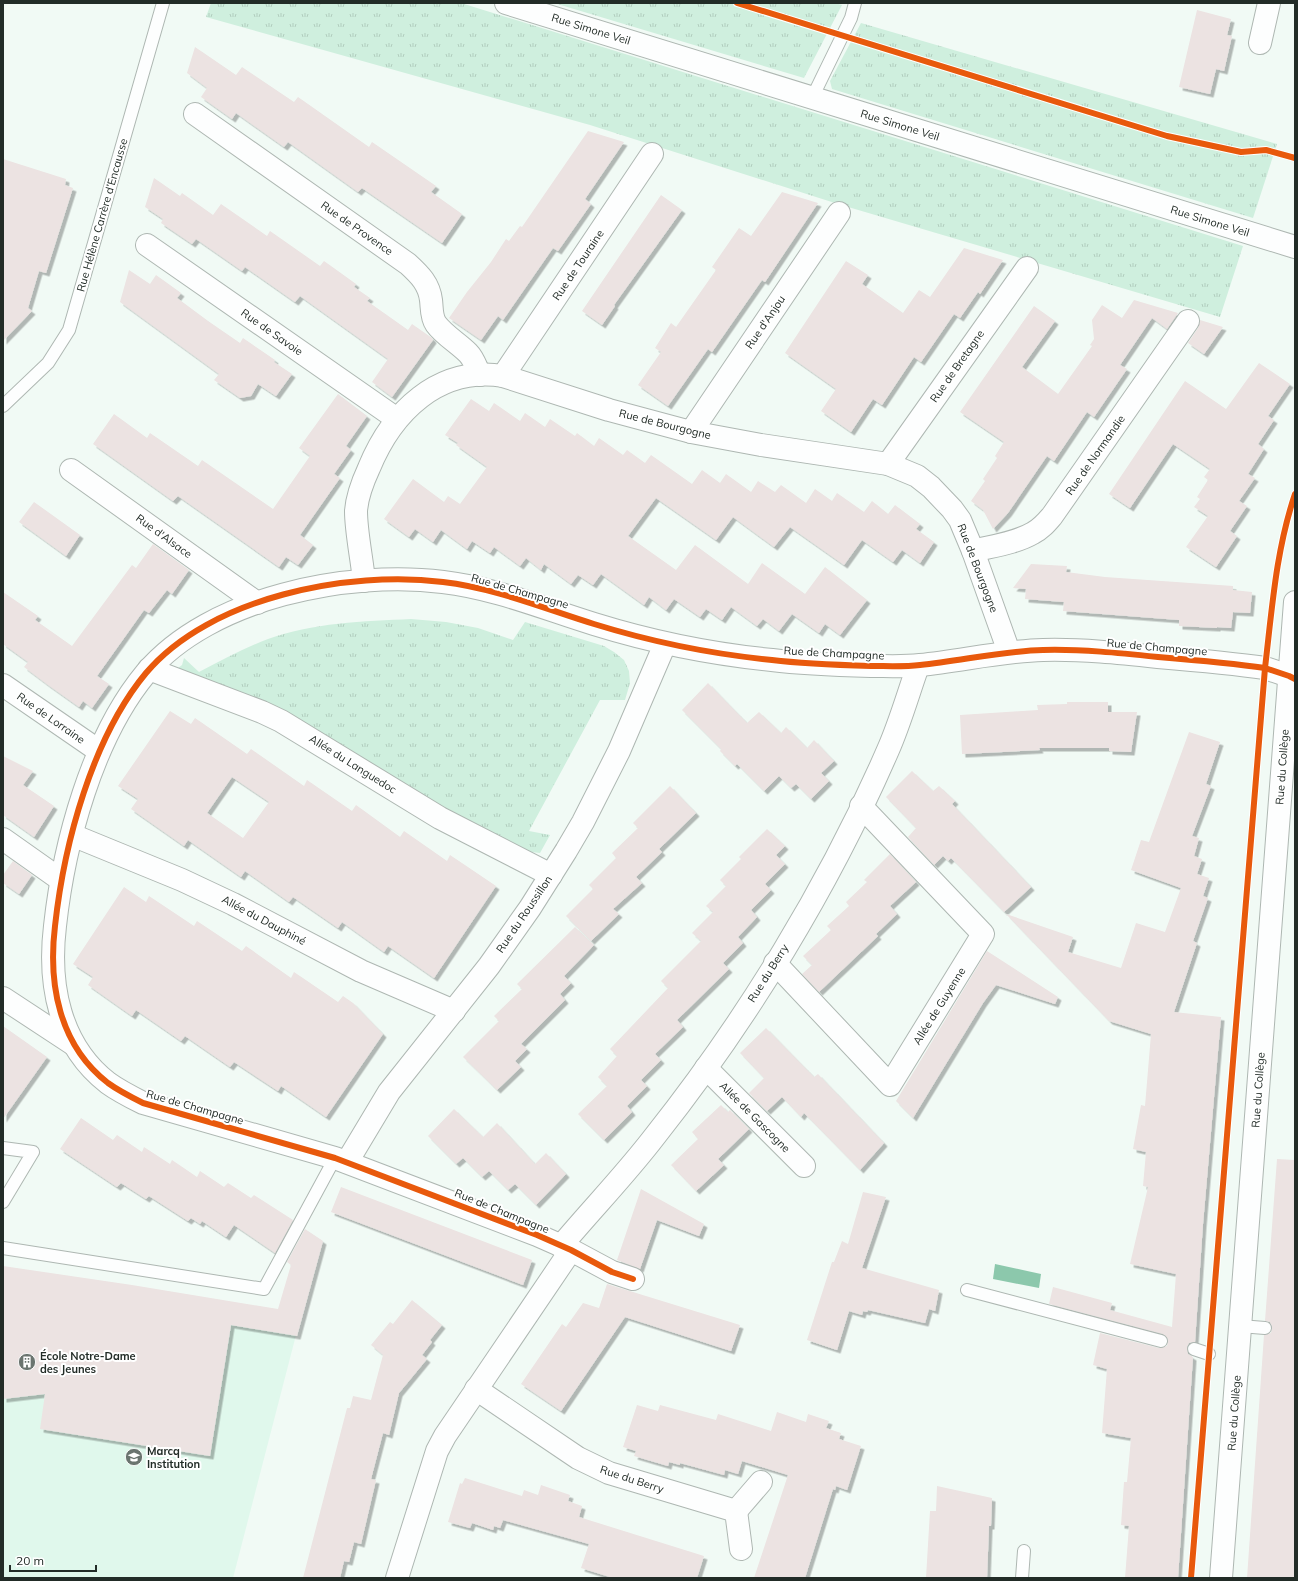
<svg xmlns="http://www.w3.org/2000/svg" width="1298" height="1581" font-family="Mulish,sans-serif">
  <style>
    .built { fill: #e0f8ec }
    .grass { fill: url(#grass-tufts) }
    .water { fill: #8cc8ac }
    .building { fill: #ece3e2; fill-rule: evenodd; filter: url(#shadow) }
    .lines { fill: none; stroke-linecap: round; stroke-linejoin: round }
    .service-casing { stroke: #aeb7b2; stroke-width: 14 }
    .minor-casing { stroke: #aeb7b2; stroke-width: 24 }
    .tertiary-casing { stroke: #aeb7b2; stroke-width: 24 }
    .service { stroke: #fdfefe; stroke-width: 12 }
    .minor { stroke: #fdfefe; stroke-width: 22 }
    .tertiary { stroke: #fdfefe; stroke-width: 22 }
    .cycleway-casing { stroke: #fff; stroke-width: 8 }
    .cycleway { stroke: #e8590c; stroke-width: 6 }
    .labels { text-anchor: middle; stroke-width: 4; stroke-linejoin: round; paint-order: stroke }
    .street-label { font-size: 11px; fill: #222c27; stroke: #fff }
    .poi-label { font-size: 11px; font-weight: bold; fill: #222c27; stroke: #fff; text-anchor: start }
  </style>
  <defs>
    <pattern id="grass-tufts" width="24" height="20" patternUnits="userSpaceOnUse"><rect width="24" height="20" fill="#cfefde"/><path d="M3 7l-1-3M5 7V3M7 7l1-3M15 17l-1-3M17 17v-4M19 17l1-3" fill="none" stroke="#b1cdbe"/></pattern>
    <filter id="shadow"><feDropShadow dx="3.5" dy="3.5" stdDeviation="0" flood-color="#0004"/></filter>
  </defs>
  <rect width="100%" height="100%" fill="#f1faf5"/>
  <path class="built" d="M3,1290L296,1335L233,1578H3Z"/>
  <g class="grass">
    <path d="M211,3H461L1243,246L1220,317L838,204L590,125L206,17Z"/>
    <path d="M554,3H835L842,5L804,78Z"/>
    <path d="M861,23L1277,144L1253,218L832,89L830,81Z"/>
    <path d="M411,619L446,622L478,628L513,640L525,622L604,646L614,652L624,660L629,671L630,683L625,700H600L529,831L550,835L540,853L523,851L186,676L178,668L182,665L184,658L199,672C222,660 244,648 268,639C311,623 365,621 411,619Z"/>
  </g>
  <path class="water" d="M995,1264L1041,1274L1039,1288L993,1279Z"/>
  <g class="building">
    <path d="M1197,10L1231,19L1227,35L1232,36L1224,71L1216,69L1210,94L1179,87Z"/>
    <path d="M195,47L236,75L242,67L294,102L298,97L369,147L372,142L436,186L431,192L462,214L442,243L362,188L358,192L288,142L284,147L236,113L232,119L201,97L207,88L187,73Z"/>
    <path d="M588,131L624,142L585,199L591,204L558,251L553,248L503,320L498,316L481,340L449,318L467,292L491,262L506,239L509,241L520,226L522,227Z"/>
    <path d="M3,159L66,179L65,185L73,188L46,273L39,271L28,308L32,311L3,341Z"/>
    <path d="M154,178L180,196L182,193L213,215L221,204L267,236L270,231L320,266L324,261L356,284L354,287L370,298L367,301L408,330L412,324L432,338L433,340L392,397L372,382L388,359L300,296L295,302L245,267L242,271L196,239L192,244L161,223L163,219L145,207Z"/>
    <path d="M782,192L818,203L765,282L762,280L712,352L708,349L668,406L638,385L661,352L655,348L671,323L676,327L716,270L712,267L739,228L751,236Z"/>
    <path d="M661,195L682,210L614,305L615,306L602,325L582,311Z"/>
    <path d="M964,248L1003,260L980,294L978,292L960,318L954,314L921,362L914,357L882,405L873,399L851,432L821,411L836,389L785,353L846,261L868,275L862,284L903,313L919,290L930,297Z"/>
    <path d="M129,270L150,284L156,275L181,293L177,298L208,321L240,343L243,338L275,360L274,362L292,374L276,396L258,384L251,396L240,398L214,380L219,374L120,302Z"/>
    <path d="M1134,300L1178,313L1167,329L1152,318L1120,365L1127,369L1094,417L1087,412L1054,461L1047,456L1008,513L993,529L983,510L971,501L985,481L983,479L997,458L995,456L1004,442L960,412L1034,306L1055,321L1022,367L1058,394L1092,346L1090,345L1094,339L1092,320L1102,305L1122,318Z"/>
    <path d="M1200,320L1223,327L1204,354L1188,343L1198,328Z"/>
    <path d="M1259,363L1290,384L1268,416L1274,420L1258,444L1264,449L1248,474L1255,478L1239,501L1247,506L1230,531L1237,536L1216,567L1186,547L1208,516L1194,507L1200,499L1197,497L1208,480L1204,477L1210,469L1173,444L1130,508L1109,494L1185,381L1226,409Z"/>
    <path d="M338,394L367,416L346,446L351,450L334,474L340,478L300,535L313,545L298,565L286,557L279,567L178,496L173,501L93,444L114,414L147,438L150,433L198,466L202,460L273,509L310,456L299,448Z"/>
    <path d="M471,399L489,411L494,403L520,421L525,413L545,427L550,419L575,436L577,433L594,446L599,438L623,455L627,450L645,463L651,455L692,484L702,470L720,483L726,474L751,492L758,481L775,492L781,485L806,503L815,489L832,501L837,493L864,512L872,501L888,514L895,505L920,524L916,529L934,542L920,563L902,550L893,562L862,540L844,565L790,527L774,547L733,517L716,540L656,498L628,536L676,570L695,545L748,584L762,563L805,594L825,567L867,600L840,635L825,624L819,633L792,614L779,631L763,619L757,626L731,607L722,620L706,609L700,617L674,599L666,610L649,597L644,605L601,574L593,585L578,575L571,584L544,564L541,570L526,558L520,566L494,547L490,553L472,541L467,549L441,530L433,542L415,529L409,537L384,519L413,479L444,502L448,496L460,504L487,467L456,445L458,443L445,435Z"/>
    <path d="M34,502L80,535L66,556L19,522Z"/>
    <path d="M153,544L189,570L172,594L167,590L149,613L144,610L97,676L109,684L92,708L83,701L79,707L48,685L24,667L28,662L3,644V592L38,616L35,620L72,646L132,565L136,568Z"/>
    <path d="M1031,564L1067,566L1066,572L1105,577L1233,586V590L1252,592L1250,613L1233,612L1231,628L1217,627V628L1179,626V620L1063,611L1064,602L1025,599L1026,589L1013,588Z"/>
    <path d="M708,683L747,723L759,712L781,733L786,727L807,748L814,740L834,761L821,773L829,781L811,799L796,784L791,788L779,776L764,791L737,764L735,766L720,751L721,749L682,710Z"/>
    <path d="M1067,702H1108V712H1137L1131,752L1109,751V748H1039L1040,750L962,754L960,715L1038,710L1037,705L1067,704Z"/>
    <path d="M170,711L191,724L195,718L247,754L251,749L304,786L307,780L352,811L356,805L400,837L404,831L447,861L450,855L496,886L434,978L388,946L384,952L342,922L338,928L293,897L289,902L245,871L241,877L188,840L184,846L131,809L138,799L118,786ZM232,777L269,802L243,838L207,813Z"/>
    <path d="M1189,732L1220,742L1206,784L1211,786L1192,836L1199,838L1194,856L1202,859L1197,874L1209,878L1203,896L1208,898L1193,941L1197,943L1174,1012L1221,1017L1203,1224L1195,1342L1189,1343L1187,1347L1188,1354L1193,1357L1178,1578H1125L1129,1526L1121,1525L1124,1482H1127L1131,1438L1102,1433L1107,1369L1093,1365L1100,1333L1159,1348L1167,1346L1168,1339L1163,1334L1049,1304L1053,1287L1112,1303L1110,1310L1172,1327L1176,1274L1130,1264L1148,1187L1143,1186L1146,1152L1133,1149L1141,1105L1145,1106L1151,1034L1109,1021L1006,914L1073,937L1068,952L1121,968L1136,923L1165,932L1181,888L1131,870L1141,840L1149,842Z"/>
    <path d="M3,756L33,771L23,785L54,806L34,837L3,815Z"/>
    <path d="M912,771L933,791L939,786L955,801L952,804L1031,887L1004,912L951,858L948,861L943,856L934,865L908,837L916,828L886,797Z"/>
    <path d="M670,786L696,813L659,849L662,852L636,877L642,883L613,909L619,914L591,941L566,916L593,889L589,885L616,858L612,853L638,828L633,823Z"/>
    <path d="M767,829L785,846L776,855L785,864L765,884L771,890L751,910L757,917L738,937L743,943L723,963L729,969L677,1020L683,1027L655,1054L661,1060L641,1080L647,1086L627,1106L632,1112L604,1140L578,1114L607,1086L598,1077L617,1056L610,1049L668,988L661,981L701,941L692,933L713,912L706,906L726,886L720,880L741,859L739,857Z"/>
    <path d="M890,854L916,882L890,906L897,914L876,934L878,936L819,992L802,974L812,965L803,956L831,930L827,926L849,906L846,902L867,882L864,880Z"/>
    <path d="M13,861L32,875L19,894L3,883V875Z"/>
    <path d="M124,887L146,902L149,896L194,926L197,921L242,951L246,946L291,978L294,972L338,1002L343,996L353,1003L383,1034L326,1117L281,1086L278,1091L234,1062L230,1067L185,1036L181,1041L136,1010L132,1016L88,985L93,977L73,964Z"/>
    <path d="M575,927L594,945L564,976L571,983L560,994L565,1000L521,1044L527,1049L515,1061L521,1067L497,1090L463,1057L499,1021L494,1016L522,989L517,984Z"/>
    <path d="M987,951L1058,997L1055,1004L996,985L983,1003L913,1118L896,1101Z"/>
    <path d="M3,1026L47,1057L3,1119Z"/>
    <path d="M766,1028L814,1077L818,1074L884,1143L860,1170L804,1113L801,1117L782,1097L767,1111L749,1093L764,1078L740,1053Z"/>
    <path d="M721,1105L728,1112L730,1110L749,1129L718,1159L724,1165L696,1191L671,1165L698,1139L692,1132Z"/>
    <path d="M454,1109L483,1137L497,1123L535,1164L546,1153L566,1174L536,1205L515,1184L508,1190L489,1171L482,1177L463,1158L456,1164L428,1136Z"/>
    <path d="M81,1118L113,1140L117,1135L142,1152L144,1147L170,1164L172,1160L197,1177L200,1171L224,1187L228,1183L251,1198L254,1195L293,1220L275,1253L234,1225L226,1237L202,1221L200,1224L191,1218L188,1221L149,1196L146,1199L121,1183L117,1187L60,1149Z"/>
    <path d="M1277,1159L1295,1160V1578H1247L1264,1335L1271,1333L1272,1328L1270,1322L1265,1321Z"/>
    <path d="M341,1187L532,1260L523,1285L331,1212Z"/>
    <path d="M641,1189L704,1224L699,1236L657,1220L640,1269L617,1260Z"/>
    <path d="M863,1192L886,1197L862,1268L939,1290L935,1311L929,1309L925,1323L868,1310L867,1312L863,1311L862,1315L849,1311L837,1350L807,1340L832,1262H834L842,1241L848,1244Z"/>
    <path d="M305,1229L323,1241L297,1336L231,1325L210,1456L40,1429L45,1394L3,1399V1266L132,1285L278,1309L291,1265L287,1262Z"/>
    <path d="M607,1284L740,1325L731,1351L625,1317L561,1411L521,1384L562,1324L566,1327L583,1303L599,1308Z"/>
    <path d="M412,1300L442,1325L430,1340L432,1342L422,1355L427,1359L399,1393L389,1435L383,1433L371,1479L376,1480L361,1544L354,1542L349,1562L344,1561L340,1578H303L347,1408H350L353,1396L371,1400L383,1355L371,1345L390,1322L393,1324Z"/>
    <path d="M637,1405L658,1411L660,1405L716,1420L718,1414L771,1431L777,1412L806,1422L808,1414L829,1421L826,1428L841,1433L839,1439L861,1446L847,1490L836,1486L835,1490L833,1489L805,1578H754L788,1475L742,1461L738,1474L725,1470L724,1475L680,1463V1465L669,1462L668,1466L634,1456L636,1451L623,1447Z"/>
    <path d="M465,1478L522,1496L524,1490L538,1495L541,1485L570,1495L568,1501L582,1506L579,1517L704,1556L697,1578H613L581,1568L589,1544L503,1520L500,1528L494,1526L493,1530L472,1523L470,1528L448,1522L460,1483L462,1484Z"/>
    <path d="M937,1486L992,1498L991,1526H989L987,1578H926L930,1511H936Z"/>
  </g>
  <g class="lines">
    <defs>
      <g id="service">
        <path d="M812,98L851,18L855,3"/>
        <path d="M3,406L48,363L69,330L163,3"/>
        <path d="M3,1148L33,1152L3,1202"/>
        <path d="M3,1248L264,1289L335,1158"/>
        <path d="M967,1290L1161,1341"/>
        <path d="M1240,1326L1265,1328"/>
        <path d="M1194,1349L1209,1354"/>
        <path d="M1022,1578L1024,1551"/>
      </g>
      <g id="minor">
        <path d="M506,3L1295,247"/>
        <path d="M1260,43L1269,3"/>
        <path d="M195,114L408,264C420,275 429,284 431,300C432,307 431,317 436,324C444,335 458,343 468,353C474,359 476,367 480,375"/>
        <path d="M147,245L397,419"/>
        <path d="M503,376L652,154"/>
        <path d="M691,432L839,213"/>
        <path d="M888,464L1027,268"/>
        <path d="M71,470L257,603"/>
        <path d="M973,551C993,546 1016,543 1033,533C1041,529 1046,523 1052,516L1188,321"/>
        <path d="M364,581C362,559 356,532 356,511C357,497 363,481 369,468C392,412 438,366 503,376L609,410L691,432L761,445L888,464L917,476L931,487L952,509L960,520L973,551L1009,652"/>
        <path d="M149,669L262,712L281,721L440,818L551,875"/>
        <path d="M3,685L99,751"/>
        <path d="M72,835L182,880L233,904L361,971L454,1011"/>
        <path d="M3,839L61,880"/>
        <path d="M775,963L890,1085L983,934L861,806"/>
        <path d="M3,998L73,1044"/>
        <path d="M706,1068L804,1166"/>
        <path d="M347,1162L389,1092L489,966L530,908L566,851L583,822L619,751L665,644"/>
        <path d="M561,1246C592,1209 626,1174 655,1136C747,1020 829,886 888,750C900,723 908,694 918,666"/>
        <path d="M633,1279L612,1272L571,1250L537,1235L335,1158L143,1103C131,1097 119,1091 108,1083C59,1045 48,984 55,926C64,844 92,738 146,673C210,597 349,570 443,582C495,588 545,609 594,624C652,642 711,654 772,660C805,664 838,665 871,666C887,666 904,667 920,665C961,661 1001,651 1043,650C1081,649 1120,653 1158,657C1194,660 1230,663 1265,668L1289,676L1295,679"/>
        <path d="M476,1389L578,1458L609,1473L736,1511L741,1549"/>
        <path d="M736,1511L761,1482"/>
        <path d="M397,1578L437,1451L445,1436L571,1250"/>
      </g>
      <path id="tertiary" d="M1221,1578L1295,602"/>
    </defs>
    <use href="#service" class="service-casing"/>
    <use href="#minor" class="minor-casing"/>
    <use href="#tertiary" class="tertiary-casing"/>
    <use href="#service" class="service"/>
    <use href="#minor" class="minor"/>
    <use href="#tertiary" class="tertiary"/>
    <defs>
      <g id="cycleway">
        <path d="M737,3L1167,136L1241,152L1266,150L1295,158"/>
        <path d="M633,1279L612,1272L571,1250L537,1235L335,1158L143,1103C131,1097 119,1091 108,1083C59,1045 48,984 55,926C64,844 92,738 146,673C210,597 349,570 443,582C495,588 545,609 594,624C652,642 711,654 772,660C805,664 838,665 871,666C887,666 904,667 920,665C961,661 1001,651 1043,650C1081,649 1120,653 1158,657C1194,660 1230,663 1265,668L1289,676L1295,679"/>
        <path d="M1191,1578L1265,668C1272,609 1276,550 1295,494"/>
      </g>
    </defs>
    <use href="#cycleway" class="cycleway-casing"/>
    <use href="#cycleway" class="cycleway"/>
  </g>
  <defs>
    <symbol id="building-disc" viewBox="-11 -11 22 22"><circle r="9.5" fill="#6a746f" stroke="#fff"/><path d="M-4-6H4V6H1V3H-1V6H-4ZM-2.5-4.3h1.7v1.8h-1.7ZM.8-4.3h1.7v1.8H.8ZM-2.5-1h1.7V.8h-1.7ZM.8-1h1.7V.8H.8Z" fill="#fff"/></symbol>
    <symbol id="school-disc" viewBox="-11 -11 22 22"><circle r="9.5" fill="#6a746f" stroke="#fff"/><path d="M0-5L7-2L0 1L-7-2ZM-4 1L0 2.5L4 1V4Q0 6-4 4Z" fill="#fff"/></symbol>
  </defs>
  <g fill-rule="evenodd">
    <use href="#building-disc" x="17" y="1352" width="20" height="20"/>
    <use href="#school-disc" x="124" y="1447" width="20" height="20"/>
  </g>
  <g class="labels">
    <g class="street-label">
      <text transform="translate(591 29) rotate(17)" y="4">Rue Simone Veil</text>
      <text transform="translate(900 125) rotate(17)" y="4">Rue Simone Veil</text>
      <text transform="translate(102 215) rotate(-74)" y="4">Rue Hélène Carrère d’Encausse</text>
      <text transform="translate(1210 221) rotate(17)" y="4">Rue Simone Veil</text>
      <text transform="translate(357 228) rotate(35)" y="4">Rue de Provence</text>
      <text transform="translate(578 265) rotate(-56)" y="4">Rue de Touraine</text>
      <text transform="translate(765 322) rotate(-56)" y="4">Rue d'Anjou</text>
      <text transform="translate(272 332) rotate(35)" y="4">Rue de Savoie</text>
      <text transform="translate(957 366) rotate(-55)" y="4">Rue de Bretagne</text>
      <text transform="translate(665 424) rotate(14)" y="4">Rue de Bourgogne</text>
      <text transform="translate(1095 455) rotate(-55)" y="4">Rue de Normandie</text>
      <text transform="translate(164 536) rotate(36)" y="4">Rue d'Alsace</text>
      <text transform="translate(978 568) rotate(69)" y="4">Rue de Bourgogne</text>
      <text transform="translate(520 591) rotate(16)" y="4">Rue de Champagne</text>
      <text transform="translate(1157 647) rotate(5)" y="4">Rue de Champagne</text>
      <text transform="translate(834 653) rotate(3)" y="4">Rue de Champagne</text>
      <text transform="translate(51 718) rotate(35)" y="4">Rue de Lorraine</text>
      <text transform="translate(353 764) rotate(32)" y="4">Allée du Languedoc</text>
      <text transform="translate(1282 767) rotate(-86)" y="4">Rue du Collège</text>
      <text transform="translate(524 914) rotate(-56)" y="4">Rue du Roussillon</text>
      <text transform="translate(264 920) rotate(28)" y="4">Allée du Dauphiné</text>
      <text transform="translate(768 973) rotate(-58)" y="4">Rue du Berry</text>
      <text transform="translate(939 1006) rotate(-58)" y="4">Allée de Guyenne</text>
      <text transform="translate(1258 1090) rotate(-86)" y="4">Rue du Collège</text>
      <text transform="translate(195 1107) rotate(16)" y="4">Rue de Champagne</text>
      <text transform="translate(755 1117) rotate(45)" y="4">Allée de Gascogne</text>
      <text transform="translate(502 1211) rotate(22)" y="4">Rue de Champagne</text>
      <text transform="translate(1234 1413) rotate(-86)" y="4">Rue du Collège</text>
      <text transform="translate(632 1479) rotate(18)" y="4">Rue du Berry</text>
    </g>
    <g class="poi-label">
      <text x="40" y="1360">École Notre-Dame<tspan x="40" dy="13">des Jeunes</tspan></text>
      <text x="147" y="1455">Marcq<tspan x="147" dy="13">Institution</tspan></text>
    </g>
  </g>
  <rect width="1298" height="1581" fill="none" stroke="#222c27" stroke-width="8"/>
  <path d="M10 1565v6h86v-6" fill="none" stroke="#222c27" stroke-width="2"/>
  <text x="16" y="1565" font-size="12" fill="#222c27" stroke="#ffffff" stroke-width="3" paint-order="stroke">20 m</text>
</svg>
